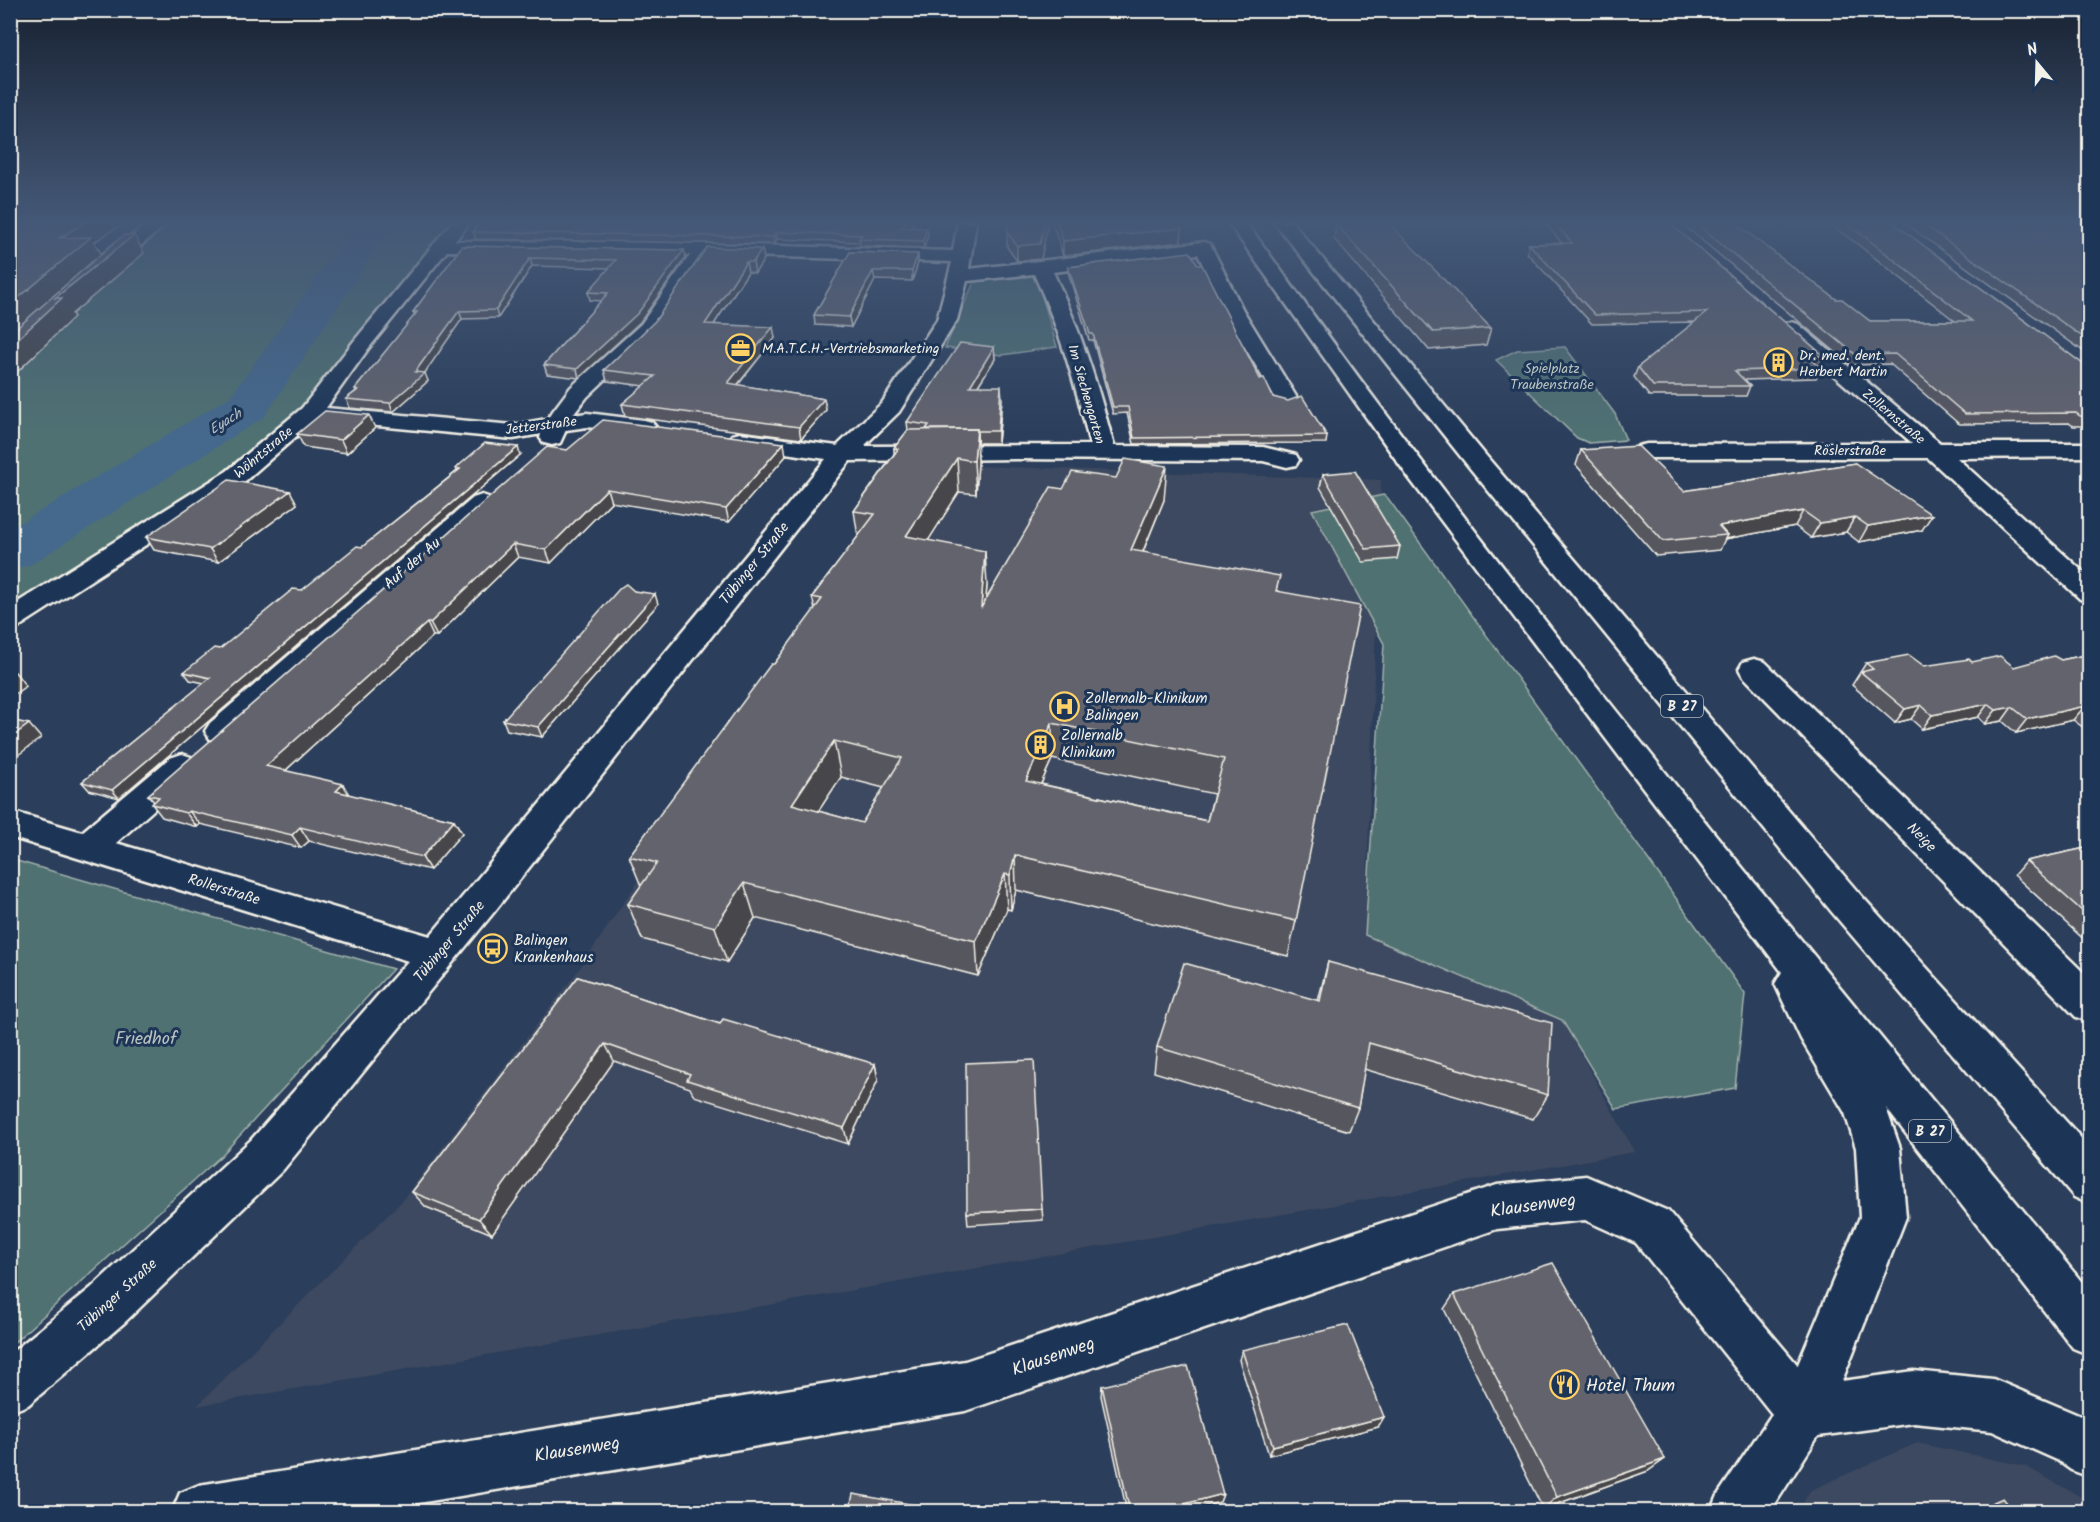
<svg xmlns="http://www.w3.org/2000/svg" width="2100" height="1522" font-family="Kalam,sans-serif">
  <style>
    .built { fill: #3c4960 }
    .green { fill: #4f7172; stroke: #a2b1ad; stroke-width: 1.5 }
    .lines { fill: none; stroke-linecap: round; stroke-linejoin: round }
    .river { fill: #45698d; fill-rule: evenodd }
    .minor-casing { stroke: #f4f1e8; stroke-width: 5 }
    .highway-casing { stroke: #f4f1e8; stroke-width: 5 }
    .minor { fill: #1d3557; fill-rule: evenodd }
    .highway { fill: #1d3557; fill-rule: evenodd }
    .wall { fill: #56565e; stroke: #f4f1e8; stroke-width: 1.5; fill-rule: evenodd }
    .shaded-wall { fill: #46464c; stroke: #f4f1e8; stroke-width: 1.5 }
    .building { fill: #64646d; stroke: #f4f1e8; stroke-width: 1.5; fill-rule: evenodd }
    .labels { text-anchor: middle; stroke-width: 6; stroke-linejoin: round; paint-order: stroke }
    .far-poi-label { font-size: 14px; fill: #f4f1e8; stroke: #1d3557; text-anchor: start }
    .far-park-label { font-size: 14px; fill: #bac4bf; stroke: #1d3557 }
    .far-street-label { font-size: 14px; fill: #f4f1e8; stroke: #1d3557 }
    .far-water-label { font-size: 14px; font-style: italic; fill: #b7c1c8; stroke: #1d3557 }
    .shield { fill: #1d3557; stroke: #b4b9bc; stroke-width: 1.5 }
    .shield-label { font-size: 14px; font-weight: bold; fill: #f4f1e8 }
    .street-label { font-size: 15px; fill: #f4f1e8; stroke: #1d3557 }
    .poi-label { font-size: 15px; fill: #f4f1e8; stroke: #1d3557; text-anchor: start }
    .near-park-label { font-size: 18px; fill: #bac4bf; stroke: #1d3557 }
    .near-street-label { font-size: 18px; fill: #f4f1e8; stroke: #1d3557 }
    .near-poi-label { font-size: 18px; fill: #f4f1e8; stroke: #1d3557; text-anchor: start }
  </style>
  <rect width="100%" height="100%" fill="#2b3e5b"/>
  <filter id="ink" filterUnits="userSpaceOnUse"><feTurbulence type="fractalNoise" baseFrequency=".0167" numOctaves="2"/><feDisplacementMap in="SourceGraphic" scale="12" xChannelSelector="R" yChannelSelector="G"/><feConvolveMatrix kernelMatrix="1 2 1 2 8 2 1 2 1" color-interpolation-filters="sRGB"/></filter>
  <g filter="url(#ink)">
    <g class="built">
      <path d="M919,464L1381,480L1365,935L1562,1020L1635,1152L197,1406L400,1203L577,972Z"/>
      <path d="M1917,1443L2025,1466L2090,1502L2089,1512H1797L1811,1490Z"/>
    </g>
    <g class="green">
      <path d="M172,222H446L441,246L310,413L235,476L11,619V367L133,252Z"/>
      <path d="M1036,275L1057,347L1002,355L945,348L974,282Z"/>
      <path d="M1565,347L1615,414L1626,440L1589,443L1577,438L1496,360L1517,350Z"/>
      <path d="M1383,495L1387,497L1745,994L1735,1088L1616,1109L1562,1020L1365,935L1384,644L1312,510Z"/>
      <path d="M10,859L393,969L221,1156L11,1345Z"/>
    </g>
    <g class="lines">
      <path class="river" d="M357,222H394L264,417L30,565L10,570V529L230,397Z"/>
      <defs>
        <g id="minor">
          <path d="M149,222H169L108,273H94L92,269L94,265Z"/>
          <path d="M452,222H470L455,241L637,242L953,251L958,222H976L969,269L1204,242L1210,244L1243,310L1297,398L1294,403L1286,405L1278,403L1223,310L1198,254L1053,272C1081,331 1097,383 1114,446L1263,447L1296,455L1299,460L1296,465L1287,467L1263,461L1016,459L850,461L494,912L283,1170L125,1322L28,1405L10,1412V1354L91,1288L251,1140L408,961L10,837V811L82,832L170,758L182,754L194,758L199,766L194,774L116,843L430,936L826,459L732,445L728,440L732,435L740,433L837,446L882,403L937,320L952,262L708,255L655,332L587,397L573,415L587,413L644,420L652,422L656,427L652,432L644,434L587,427L566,430L560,443L552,445L544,443L540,438L541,434L513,439L315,420L245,481L20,626L10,629V607L227,471L302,408L354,341ZM447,251L690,255L641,324L571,387L547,419L513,425L326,408L368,349ZM1034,274C1060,330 1076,386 1090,445L864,446L899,412L957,320L967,281Z"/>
          <path d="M1791,322L1798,324L1940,443H2090V457L1957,458L2090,578V601L2080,599L1928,458H1647L1638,456L1635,451L1638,446L1647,444L1912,443L1784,332L1781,328L1784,324Z"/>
          <path d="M482,495L491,498L495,503L491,508L232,739L221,742L210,739L205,731L210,723L473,498Z"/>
          <path d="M1754,659L1765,662L2090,979V1022L2076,1017L1743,676L1739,669L1743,662Z"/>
          <path d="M1586,1176L1668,1211L1822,1394L1830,1412L1822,1430L1770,1512H1711L1719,1493L1772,1414L1636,1243L1585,1220L1497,1229L965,1411L365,1512H172L180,1493L199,1485L965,1361L1497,1185Z"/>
        </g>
        <g id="highway">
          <path d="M1228,222H1246C1298,294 1350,367 1404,438C1624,729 1858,1009 2090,1292V1355L2073,1348L1886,1108L1900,1148L1906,1217L1842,1381L1914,1371L1993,1379L2090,1420V1477L2071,1470L2057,1460L1992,1431L1914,1423L1804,1438L1786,1430L1778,1412L1860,1217L1856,1148L1845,1113L1801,1039L1775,984L1782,972L1409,478Z"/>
          <path d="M1274,222H1292L1487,457L1857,891L2090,1148V1204L2074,1197L1831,911L1469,467Z"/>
        </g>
      </defs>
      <use href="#minor" class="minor-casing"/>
      <use href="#highway" class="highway-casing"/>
      <use href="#minor" class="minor"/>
      <use href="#highway" class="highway"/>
    </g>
    <g class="wall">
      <path d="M478,222H915L910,227L927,228L928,235L924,248L860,246V242L777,239L774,244L476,239L473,232L475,230L474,227Z"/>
      <path d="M1052,222H1179L1182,228L1181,242L1063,256Z"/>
      <path d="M1544,222H1668L1824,356L1819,366L1821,368L1816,378L1744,380L1750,386L1746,396H1649L1634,377L1638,367L1695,322L1592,324L1527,253L1529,244L1562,243Z"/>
      <path d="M1680,222H1734L1799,272L1836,299L1870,321H1955L1856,243L1826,222H1892L2087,367H2090V426H2073L2069,423L1959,424L1890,364L1851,365Z"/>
      <path d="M1903,222H2090V356Z"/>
      <path d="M1336,224L1491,328L1486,345L1429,350L1334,239Z"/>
      <path d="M1007,232L1041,259L1017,261L1007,247Z"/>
      <path d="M462,246L686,257L640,322L579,378L547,374L544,365L601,301L590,300L588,292L610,268L532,266L498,318L462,319L424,373L428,381L393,412L350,408L346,399L356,391L355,389L415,316L413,312Z"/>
      <path d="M762,249L764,259L755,273L748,272L714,324L775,338L738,385L824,399L826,410L801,439L625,416L622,404L644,386L607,381L604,370Z"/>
      <path d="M850,252L918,254V263L912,281L875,280L851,327L815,325L814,315Z"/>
      <path d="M1068,267L1260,379L1273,397L1327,436L1326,443L1134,444L1127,413L1113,414L1093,340H1089L1068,272Z"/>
      <path d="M994,347L995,359L978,386L1002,399L998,443H977L978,462L976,494L959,492L928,540L987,585L986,599L1063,489L1164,500L1143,552L1278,591L1296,921L1288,956L1016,890L1011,910L1007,909L978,976L755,918L727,962L642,939L628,904L641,886L629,856L815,610L812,597L858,537L854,511L894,454V448L908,430L907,422ZM1052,759L1214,794L1207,821L1041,784ZM841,777L884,788L862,823L818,811Z"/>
      <path d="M375,428L347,453L304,447L297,434Z"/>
      <path d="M567,450L786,456L729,522L611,502L551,563L518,557L437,636H433L285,771L349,795L454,820L462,833L430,870L309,841L301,848L200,824L197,827L162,817L152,804L154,802L148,795Z"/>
      <path d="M1581,450L1684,491L1855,463L1922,530L1859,542L1846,532L1811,538L1795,526L1725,539L1720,550L1656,556L1576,465Z"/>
      <path d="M520,455L119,798L89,790L82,782L204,683L190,680L184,672L220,649L362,547L457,471L456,468Z"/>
      <path d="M1323,474L1400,546L1397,559L1363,562L1320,487Z"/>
      <path d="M290,491L297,504L218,562L154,550L146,537Z"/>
      <path d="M634,591L658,604L542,737L507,730L503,720Z"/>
      <path d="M2090,654V727L2084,728L2073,720L2016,733L2002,721L1985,724L1978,717L1922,729L1911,719L1895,723L1852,685L1866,663L1924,666L1972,662L2014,667L2061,660Z"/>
      <path d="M2090,847V945L2014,875L2026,861Z"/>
      <path d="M1328,962L1548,1095L1533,1119L1364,1069L1358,1108L1349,1131L1154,1072L1157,1047L1318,1001Z"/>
      <path d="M578,977L720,1024L875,1064L878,1080L848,1144L694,1096L690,1088L614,1061L492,1234L426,1207L412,1192Z"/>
      <path d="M1042,1209L1043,1220L968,1225L967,1213Z"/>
      <path d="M1454,1294L1665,1459L1648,1471L1543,1509L1444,1309Z"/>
      <path d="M1242,1350L1378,1427L1269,1455L1239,1360Z"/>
      <path d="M1102,1386L1223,1494L1220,1502L1183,1512H1127L1101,1396Z"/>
    </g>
    <g class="shaded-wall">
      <path d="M86,222H126L94,242L102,255L10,336V305L59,238Z"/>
      <path d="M907,222H915L902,234L901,227Z"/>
      <path d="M1045,222H1048L1041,259L1017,261V246Z"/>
      <path d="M927,228L928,235L924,248L923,241Z"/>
      <path d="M1182,228L1181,242L1063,256V241Z"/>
      <path d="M776,232L777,239L774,244L773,237Z"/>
      <path d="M134,235L144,253L72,314L74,317L10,379V346L55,298Z"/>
      <path d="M762,249L764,259L755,273L753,262Z"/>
      <path d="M684,250L686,257L640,322L579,378L577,369Z"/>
      <path d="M918,254V263L912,281V271Z"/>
      <path d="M530,258L532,266L498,318L496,310Z"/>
      <path d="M746,262L748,272L707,335L705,324Z"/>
      <path d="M873,271L875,280L851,327L849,317Z"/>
      <path d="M459,311L462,319L424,374L425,373L428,381L393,412L390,403L415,372Z"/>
      <path d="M773,327L775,338L730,394L728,383Z"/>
      <path d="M994,347L995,359L970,398V386Z"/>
      <path d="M1001,386L1002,399L998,443V431Z"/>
      <path d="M824,399L826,410L801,439L799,427Z"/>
      <path d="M369,415L375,428L347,453L341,440Z"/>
      <path d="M977,429L978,462L976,494L974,461Z"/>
      <path d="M784,443L786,456L729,522L726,509Z"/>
      <path d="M518,447L520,455L119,798L112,790Z"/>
      <path d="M957,458L959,492L909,571L906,536Z"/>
      <path d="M1167,466L1164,500L1129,585L1131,550Z"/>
      <path d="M607,489L611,502L551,563L546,550Z"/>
      <path d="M290,491L297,504L218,562L210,549Z"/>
      <path d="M1803,511L1795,526L1725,539L1727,535L1719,526Z"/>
      <path d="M1932,515L1922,530L1859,542L1868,526Z"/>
      <path d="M1855,517L1846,532L1811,538L1820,523Z"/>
      <path d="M513,544L518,557L437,636L430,623Z"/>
      <path d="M985,551L987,585L982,643L981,608Z"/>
      <path d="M655,594L658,604L542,737L538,727Z"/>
      <path d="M427,623L433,636L275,780L266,766Z"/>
      <path d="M15,672L26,686L10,697V675Z"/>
      <path d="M1988,704L1978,717L1922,729L1932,715Z"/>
      <path d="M1921,705L1911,719L1895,723L1905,709Z"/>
      <path d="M2085,706L2073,720L2016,733L2027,719Z"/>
      <path d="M2012,707L2002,721L1985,724L1996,710Z"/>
      <path d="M2090,722V727L2084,728Z"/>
      <path d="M1052,723V759L1026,817V781Z"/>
      <path d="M29,724L41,738L10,761V738Z"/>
      <path d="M834,741L841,777L800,839L792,804Z"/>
      <path d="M343,784L351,798L336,791Z"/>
      <path d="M189,811L200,824L197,827L186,813Z"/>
      <path d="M454,820L462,833L430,870L422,857Z"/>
      <path d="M300,827L309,841L301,848L292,835Z"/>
      <path d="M1015,855L1016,890L1011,910L1010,875Z"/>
      <path d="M1005,874L1007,909L978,976L976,941Z"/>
      <path d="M744,883L755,918L727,962L715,927Z"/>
      <path d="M605,1044L614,1061L492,1234L479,1219Z"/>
      <path d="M875,1064L878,1080L848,1144L844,1128Z"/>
      <path d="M1384,1417L1378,1427L1269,1455L1273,1446Z"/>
      <path d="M1665,1459L1648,1471L1543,1509L1557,1497Z"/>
      <path d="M1223,1494L1220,1502L1183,1512H1154Z"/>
    </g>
    <g class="building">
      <path d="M10,222H86L59,238L91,237L10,305Z"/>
      <path d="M478,222H907L901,227L927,228L923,241L859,239L862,235L776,232L773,237L473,232L477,227H474Z"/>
      <path d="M1008,222H1045L1040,244L1017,246L1007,232Z"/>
      <path d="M1057,222H1179L1182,228L1063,241Z"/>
      <path d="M1357,222H1388L1491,328L1433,332L1336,224Z"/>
      <path d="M1554,222H1668L1824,356H1808L1821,368L1735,371L1750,386H1653L1638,367L1707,312L1595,315L1529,244L1572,243Z"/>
      <path d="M1694,222H1734L1799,272L1836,299H1842L1870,321H1972L1861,234L1843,222H1892L2087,367H2090V416H2080L2076,413L1965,414L1895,354L1856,355Z"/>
      <path d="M1920,222H2090V342Z"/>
      <path d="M124,235H134L55,298H62L10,346V334L111,245Z"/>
      <path d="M462,246L684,250L638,313L577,369L544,365L608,293L588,292L616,260L530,258L496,310L459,311L415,372L425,373L390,403L346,399L358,390L355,389L417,312H413Z"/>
      <path d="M707,247L762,249L753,262H746L705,324L773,327L728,383L824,399L799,427L622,404L655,376L604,370L655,321Z"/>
      <path d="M850,252L918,254L912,271H873L849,317L814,315Z"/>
      <path d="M1190,252L1198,265H1202L1260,379L1264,378L1273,397L1288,401L1302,396L1327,436L1134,438L1128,407H1113L1093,334H1090L1068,267Z"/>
      <path d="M960,343L994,347L970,386H1001L998,431H976L977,429H926L929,425L907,422Z"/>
      <path d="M325,411L369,415L341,440L297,434Z"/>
      <path d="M603,420L784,443L726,509L607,489L546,550L513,544L430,623H427L266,766L343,784L336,791L454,820L422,857L300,827L292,835L189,811L186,813L152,804L159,797L148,795L547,447L567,450Z"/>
      <path d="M977,429L974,461L957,458L906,536L985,551L981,608L1051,487L1063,489L1072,472L1116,478L1125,459L1167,466L1131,550L1280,576L1276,591L1360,606L1296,921L1015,855L1010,875L1005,874L976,941L744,883L715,927L628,904L657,863L629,856L771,664H774L822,599L812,597L875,514L854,511L898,449L894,448L908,430ZM1052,723L1224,759L1207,821L1026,781ZM834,741L902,758L862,823L792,804Z"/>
      <path d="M485,443L518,447L112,790L82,782L210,678L184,672L214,648L220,649L293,589L302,590L357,546L362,547L460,469L456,468Z"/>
      <path d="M1638,446L1684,491L1855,463L1932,515L1868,526L1855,517L1820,523L1803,511L1719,526L1727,535L1663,541L1581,450Z"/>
      <path d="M1355,471L1400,546L1366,549L1323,474Z"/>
      <path d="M229,480L290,491L210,549L146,537Z"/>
      <path d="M626,584L634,591L655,594L538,727L503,720L620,588Z"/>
      <path d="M2090,654V710L2085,706L2027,719L2012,707L1996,710L1988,704L1932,715L1921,705L1905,709L1861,672L1873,669L1866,663L1909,655L1924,666L1969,659L1972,662L2000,656L2014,667L2054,656L2061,660Z"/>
      <path d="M10,720L29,724L10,738Z"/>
      <path d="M2090,847V918L2026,861Z"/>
      <path d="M1328,962L1552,1023L1548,1095L1369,1043L1358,1108L1157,1047L1184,963L1320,1001Z"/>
      <path d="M578,977L720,1024L723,1019L875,1064L844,1128L687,1080L690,1074L605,1044L479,1219L412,1192Z"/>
      <path d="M1034,1060L1042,1209L967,1213L966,1063Z"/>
      <path d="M1553,1263L1665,1459L1557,1497L1454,1294Z"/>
      <path d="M1348,1325L1384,1417L1273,1446L1242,1350Z"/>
      <path d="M1188,1366L1223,1494L1154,1512H1130L1102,1386Z"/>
      <path d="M853,1494L954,1512H849Z"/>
      <path d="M2003,1498L2014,1512H1971Z"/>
    </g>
  </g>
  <linearGradient id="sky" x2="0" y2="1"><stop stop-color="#182232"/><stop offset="0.51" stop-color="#445877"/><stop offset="1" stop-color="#445877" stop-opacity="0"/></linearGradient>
  <rect width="2100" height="435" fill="url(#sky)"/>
  <defs>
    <symbol id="office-ring" viewBox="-11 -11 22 22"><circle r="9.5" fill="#1d3557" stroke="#ffd166" stroke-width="1.5"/><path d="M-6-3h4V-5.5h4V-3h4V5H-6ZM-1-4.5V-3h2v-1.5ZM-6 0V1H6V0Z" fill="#ffd166"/></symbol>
    <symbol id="building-ring" viewBox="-11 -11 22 22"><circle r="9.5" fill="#1d3557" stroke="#ffd166" stroke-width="1.5"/><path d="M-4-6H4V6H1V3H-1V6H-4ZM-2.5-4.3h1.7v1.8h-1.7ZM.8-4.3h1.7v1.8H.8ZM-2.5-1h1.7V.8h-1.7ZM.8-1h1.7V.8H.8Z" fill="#ffd166"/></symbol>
    <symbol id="hospital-ring" viewBox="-11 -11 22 22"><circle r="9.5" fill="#1d3557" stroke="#ffd166" stroke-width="1.5"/><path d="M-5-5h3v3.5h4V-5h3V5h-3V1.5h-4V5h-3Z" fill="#ffd166"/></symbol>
    <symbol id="bus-ring" viewBox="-11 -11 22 22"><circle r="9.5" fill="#1d3557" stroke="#ffd166" stroke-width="1.5"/><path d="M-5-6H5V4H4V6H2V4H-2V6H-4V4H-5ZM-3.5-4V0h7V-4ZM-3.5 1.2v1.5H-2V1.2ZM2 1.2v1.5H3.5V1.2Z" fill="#ffd166"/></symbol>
    <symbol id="restaurant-ring" viewBox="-11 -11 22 22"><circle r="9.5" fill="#1d3557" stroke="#ffd166" stroke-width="1.5"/><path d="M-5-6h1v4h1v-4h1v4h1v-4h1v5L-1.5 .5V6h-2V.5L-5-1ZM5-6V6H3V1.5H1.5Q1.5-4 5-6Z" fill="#ffd166"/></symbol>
  </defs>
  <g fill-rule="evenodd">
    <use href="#office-ring" x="724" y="332" width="33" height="33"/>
    <use href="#building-ring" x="1762" y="346" width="33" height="33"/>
    <use href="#hospital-ring" x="1048" y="690" width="33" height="33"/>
    <use href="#building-ring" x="1024" y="728" width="33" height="33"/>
    <use href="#bus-ring" x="476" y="932" width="33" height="33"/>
    <use href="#restaurant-ring" x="1548" y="1368" width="33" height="33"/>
  </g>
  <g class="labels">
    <g class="far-poi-label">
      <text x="762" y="353">M.A.T.C.H.-Vertriebsmarketing</text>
      <text x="1799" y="360">Dr. med. dent.<tspan x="1799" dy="16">Herbert Martin</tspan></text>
    </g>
    <g class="far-park-label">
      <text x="1552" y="373">Spielplatz<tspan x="1552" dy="16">Traubenstraße</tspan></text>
    </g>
    <g class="far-street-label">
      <text transform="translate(1087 394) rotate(74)" y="5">Im Siechengarten</text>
      <text transform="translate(1894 416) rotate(40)" y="5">Zollernstraße</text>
      <text transform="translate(541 425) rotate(-7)" y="5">Jetterstraße</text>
      <text x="1850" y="455">Röslerstraße</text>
      <text transform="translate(263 452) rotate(-40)" y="5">Wöhrtstraße</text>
    </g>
    <g class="far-water-label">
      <text transform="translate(225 421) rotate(-32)" y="5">Eyach</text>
    </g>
    <g class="shield">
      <rect x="1661" y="695" width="42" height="22" rx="4.5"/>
      <rect x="1909" y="1120" width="42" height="22" rx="4.5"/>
    </g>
    <g class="shield-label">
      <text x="1682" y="711">B 27</text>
      <text x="1930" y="1136">B 27</text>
    </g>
    <g class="street-label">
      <text transform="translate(412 563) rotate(-41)" y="5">Auf der Au</text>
      <text transform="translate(754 563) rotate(-51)" y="5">Tübinger Straße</text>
      <text transform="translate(1922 837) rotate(45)" y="5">Neige</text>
      <text transform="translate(224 889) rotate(17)" y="5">Rollerstraße</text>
      <text transform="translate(449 941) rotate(-50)" y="5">Tübinger Straße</text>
      <text transform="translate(117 1295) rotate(-42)" y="5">Tübinger Straße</text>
    </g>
    <g class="poi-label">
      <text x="1085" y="703">Zollernalb-Klinikum<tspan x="1085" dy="17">Balingen</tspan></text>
      <text x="1061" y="740">Zollernalb<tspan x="1061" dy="17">Klinikum</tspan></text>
      <text x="514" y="945">Balingen<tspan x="514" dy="17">Krankenhaus</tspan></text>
    </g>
    <g class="near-park-label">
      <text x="146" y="1044">Friedhof</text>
    </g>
    <g class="near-street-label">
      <text transform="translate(1533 1205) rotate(-8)" y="6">Klausenweg</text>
      <text transform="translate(1053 1356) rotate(-19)" y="6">Klausenweg</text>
      <text transform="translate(577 1449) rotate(-9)" y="6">Klausenweg</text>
    </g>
    <g class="near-poi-label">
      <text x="1586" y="1391">Hotel Thum</text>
    </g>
  </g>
  <rect width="2100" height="1522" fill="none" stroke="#1d3557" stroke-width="36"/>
  <rect x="18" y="18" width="2064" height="1486" fill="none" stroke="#f4f1e8" stroke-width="2" filter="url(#ink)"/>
  <g transform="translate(2037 63) rotate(341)" stroke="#1d3557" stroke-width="4.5" paint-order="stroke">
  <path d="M0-4.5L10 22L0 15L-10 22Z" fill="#f4f1e8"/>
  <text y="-9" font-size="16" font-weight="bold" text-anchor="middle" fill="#f4f1e8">N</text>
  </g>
</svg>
